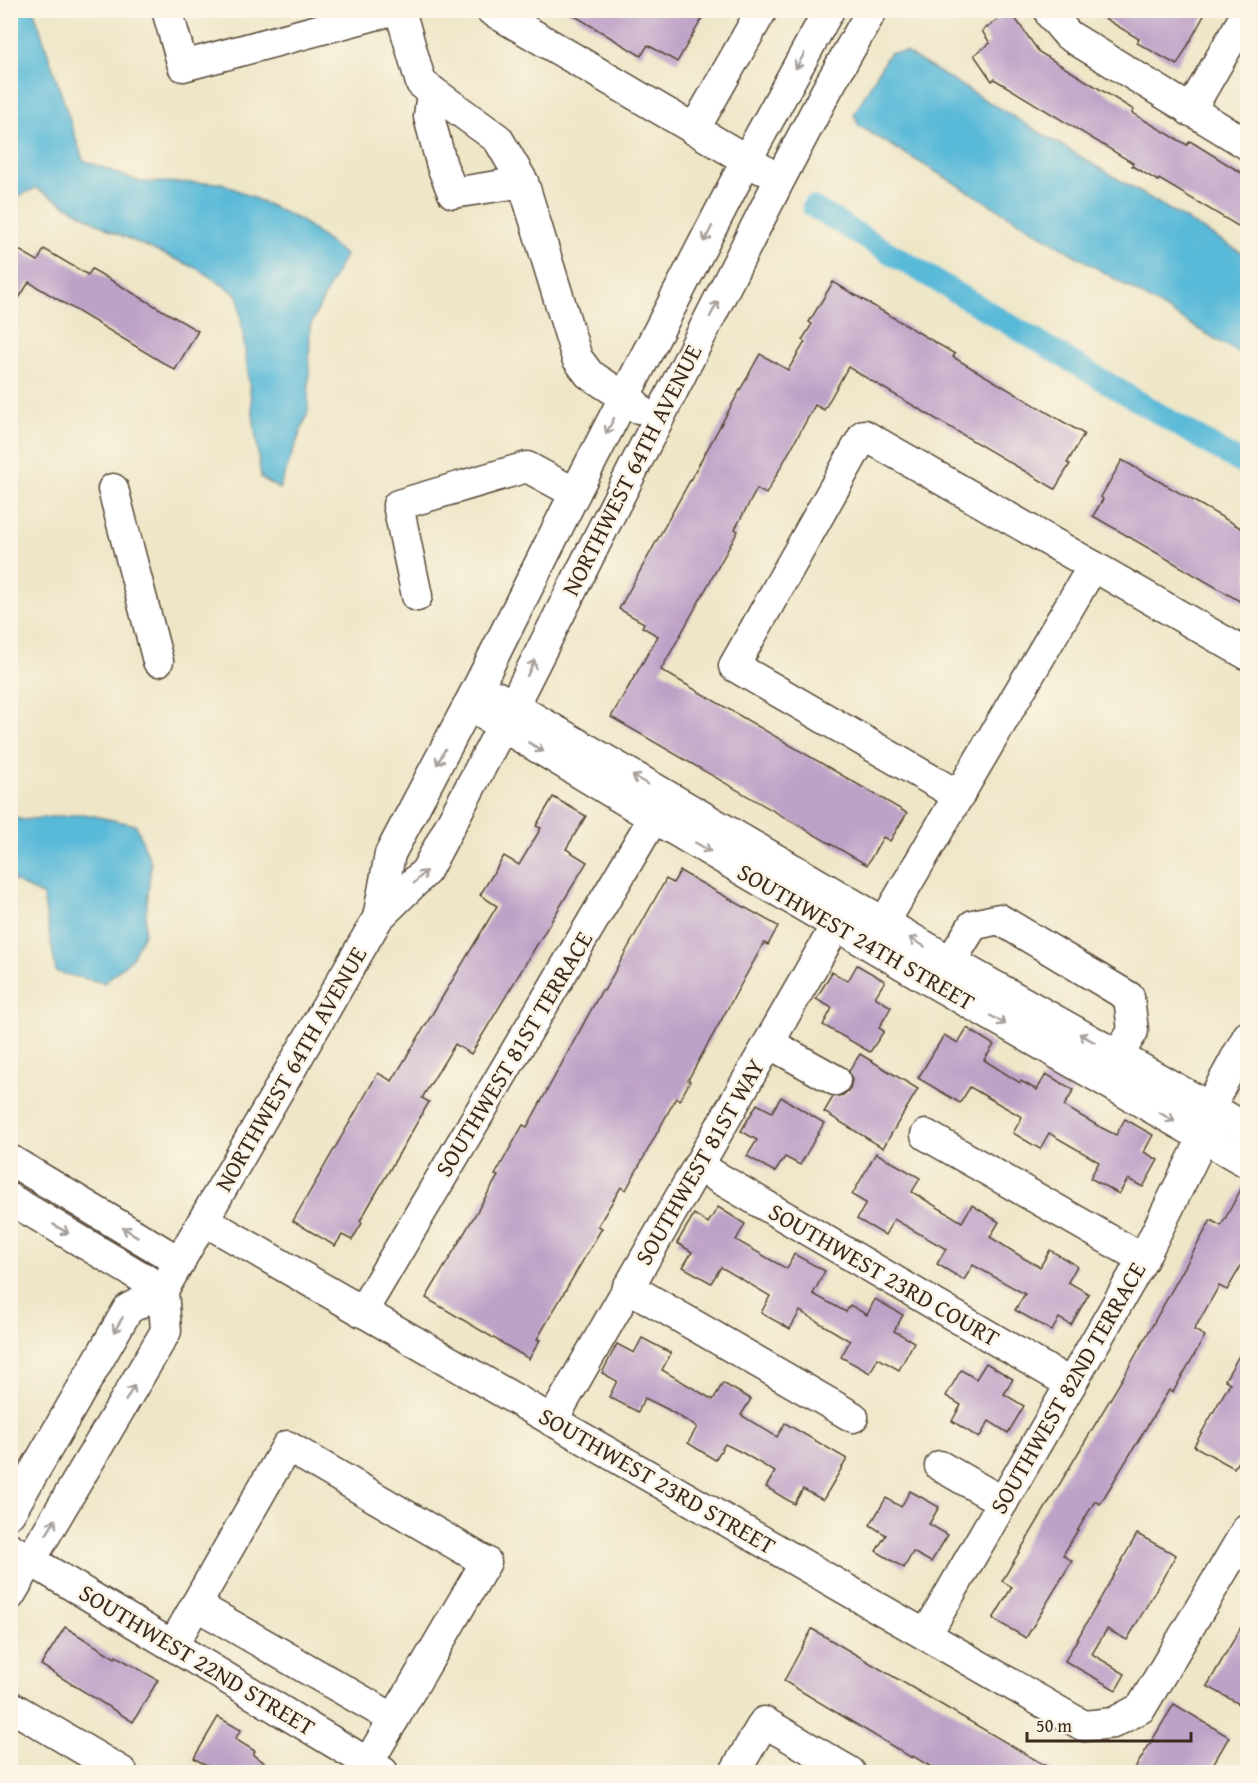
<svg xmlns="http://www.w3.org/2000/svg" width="1258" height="1783" font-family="'Gentium Book Plus',serif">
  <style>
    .water { fill: #59b9d8; stroke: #4a727b; stroke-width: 1.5 }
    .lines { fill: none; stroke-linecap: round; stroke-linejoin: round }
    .canal { stroke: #59b9d8; stroke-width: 22 }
    .building { fill: #bda2c7 }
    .minor-casing { stroke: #564637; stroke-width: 33 }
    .minor { stroke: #fff; stroke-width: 30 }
    .oneway { stroke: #a79f9a }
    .labels { text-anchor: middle; stroke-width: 5; stroke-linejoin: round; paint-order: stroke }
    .street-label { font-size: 24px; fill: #3b2a1e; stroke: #fcf5e5 }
  </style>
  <rect width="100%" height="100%" fill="#fcf5e5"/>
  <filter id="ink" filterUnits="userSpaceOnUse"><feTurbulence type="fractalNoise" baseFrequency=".0167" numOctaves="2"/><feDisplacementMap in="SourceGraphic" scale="12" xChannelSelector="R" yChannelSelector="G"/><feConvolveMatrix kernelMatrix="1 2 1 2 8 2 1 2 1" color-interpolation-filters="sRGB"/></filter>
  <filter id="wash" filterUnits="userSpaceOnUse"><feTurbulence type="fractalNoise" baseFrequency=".008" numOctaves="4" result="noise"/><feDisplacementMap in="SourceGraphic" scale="24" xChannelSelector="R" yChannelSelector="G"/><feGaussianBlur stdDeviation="1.35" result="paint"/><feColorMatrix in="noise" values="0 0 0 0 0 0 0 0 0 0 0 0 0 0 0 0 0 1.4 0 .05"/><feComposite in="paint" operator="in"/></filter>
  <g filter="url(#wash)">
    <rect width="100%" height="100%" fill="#eee6c7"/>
    <g class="water">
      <path d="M10,11H34L83,160L140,182L222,183L300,220L345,255L310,326L308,412L279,489L261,478L238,295L198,269L111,231L36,188L11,200Z"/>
      <path d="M905,52L1247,256V358L859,126L854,114L889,53Z"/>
      <path d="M84,814L136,825L151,863L144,934L131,959L104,983L56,972L43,896L11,879V815L22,820Z"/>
    </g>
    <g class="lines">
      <path class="canal" d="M813,207L1248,467"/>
    </g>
    <g id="blocks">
      <g class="building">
        <path d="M565,10H707L677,62L648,45L641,56Z"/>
        <path d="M1091,10H1207L1177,65L1137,43L1139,39Z"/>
        <path d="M1010,11L1039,52L1134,110L1132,113L1187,145L1190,141L1248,177V232L1159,179L1158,181L1132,166L1133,163L994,79L992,81L974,55L990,43L982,31Z"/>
        <path d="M10,245L38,261L44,249L88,275L92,269L198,331L175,370L29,282L10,313Z"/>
        <path d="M833,282L955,354L953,357L1084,434L1067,463L1070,464L1055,489L848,367L824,410L815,405L766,494L757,489L735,529L738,531L661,670L907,813L890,841L883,837L867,865L611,717L658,636L642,627L644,623L619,609L760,354L788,370L805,342L802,340L812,324L809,322Z"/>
        <path d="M1122,460L1248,532V606L1093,516L1103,499L1101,497Z"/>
        <path d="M553,797L586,816L566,849L587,862L471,1054L455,1044L422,1098L429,1102L360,1221L362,1223L352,1240L342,1235L335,1246L293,1221L378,1073L392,1081L497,906L480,895L504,856L519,865L541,828L536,826Z"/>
        <path d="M680,871L778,926L768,945L764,943L688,1080L690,1081L680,1100L676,1098L626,1190L621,1187L598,1226L602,1228L537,1339L540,1340L529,1359L426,1298L498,1176L495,1175L523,1125L527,1127L602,990L604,991L666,879L673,883Z"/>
        <path d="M857,965L885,981L875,997L891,1007L879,1028L884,1031L870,1052L823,1025L832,1008L816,999L832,972L848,981Z"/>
        <path d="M967,1028L994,1045L984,1060L1020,1083L1021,1081L1037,1090L1046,1074L1074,1090L1064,1106L1100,1127L1116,1135L1125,1119L1153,1135L1144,1152L1158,1160L1143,1187L1128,1179L1119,1194L1090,1178L1099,1162L1049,1133L1040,1149L1013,1133L1022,1117L987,1097L970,1087L960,1103L918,1078L944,1035L958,1043Z"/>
        <path d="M860,1054L918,1089L883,1148L824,1112L833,1097L843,1095L850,1089L852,1080L849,1071Z"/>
        <path d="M781,1097L824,1123L800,1165L785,1157L775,1172L747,1156L757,1140L741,1131L757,1104L772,1112Z"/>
        <path d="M876,1153L920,1178L912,1192L962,1222L972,1205L999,1222L990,1237L1025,1259L1040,1267L1050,1250L1077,1266L1068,1282L1089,1294L1071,1325L1059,1318L1052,1331L1015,1310L1025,1294L973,1265L964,1280L937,1264L946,1249L894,1219L885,1235L857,1219L866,1203L852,1195Z"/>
        <path d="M1246,1180L1248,1254L1227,1290L1219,1286L1194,1330L1205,1336L1173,1392L1169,1390L1100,1504L1095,1501L1063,1555L1072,1561L1026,1638L993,1619L1012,1587L1002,1581L1124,1376L1211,1220L1221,1226Z"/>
        <path d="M718,1207L745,1224L736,1240L787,1269L794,1254L825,1271L813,1294L846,1312L850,1305L867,1315L875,1299L903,1315L894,1331L914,1342L899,1370L878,1358L870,1373L841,1357L850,1341L800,1311L790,1329L761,1313L770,1296L721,1267L711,1283L683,1267L692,1252L677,1243L694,1214L708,1223Z"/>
        <path d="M642,1338L671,1353L662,1370L713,1400L723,1383L751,1399L741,1415L777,1437L785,1423L847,1459L823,1500L803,1489L794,1504L766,1487L775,1472L743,1453L725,1444L715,1460L688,1443L697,1427L667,1409L645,1398L638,1412L609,1397L617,1381L602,1373L617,1344L634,1353Z"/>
        <path d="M1248,1340V1445L1234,1468L1194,1446L1230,1383L1225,1380Z"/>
        <path d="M986,1363L1013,1379L1004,1394L1024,1406L1008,1433L989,1421L979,1438L952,1421L961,1405L946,1396L961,1370L976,1379Z"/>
        <path d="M910,1491L939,1507L929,1524L948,1535L931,1562L913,1552L904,1568L876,1551L886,1535L870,1525L886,1498L901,1507Z"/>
        <path d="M1137,1534L1176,1555L1127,1640L1107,1629L1092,1654L1125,1674L1116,1690L1065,1661Z"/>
        <path d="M1248,1615V1709L1207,1686Z"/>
        <path d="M65,1627L115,1658L116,1656L158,1680L133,1722L41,1665Z"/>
        <path d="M812,1629L1058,1773H941L913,1756L912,1758L784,1681Z"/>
        <path d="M1174,1704L1229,1737L1208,1773H1132Z"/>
        <path d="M218,1717L241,1730L235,1739L255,1751L253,1755L281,1773H218L194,1758Z"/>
      </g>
    </g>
  </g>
  <g filter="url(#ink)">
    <use href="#blocks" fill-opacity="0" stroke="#564637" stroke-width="1.5"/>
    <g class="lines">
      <defs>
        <g id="minor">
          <path d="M167,10L183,66L393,10"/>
          <path d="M400,10L421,83L498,139L523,182L577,358L589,374L635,404L638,408"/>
          <path d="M491,10L762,169"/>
          <path d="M1051,10V15L1068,35L1248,145"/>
          <path d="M432,91L429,117L442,166L453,193L523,182"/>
          <path d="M1190,111L1248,11"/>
          <path d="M694,130L762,10"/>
          <path d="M113,489L158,661"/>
          <path d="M417,596L398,505L527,467L575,493"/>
          <path d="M496,696L950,961L1248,1129"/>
          <path d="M486,716L654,818L936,984L1248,1163"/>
          <path d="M959,796L734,666L864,435L1093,566"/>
          <path d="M378,918L390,854L479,685L575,493L746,161L829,10"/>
          <path d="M874,940L1093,566L1248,655"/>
          <path d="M941,977L973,925L999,919L1129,997L1133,1031L1107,1073"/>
          <path d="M769,1043L835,1080"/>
          <path d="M926,1135L1143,1259"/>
          <path d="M10,1160L180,1262"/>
          <path d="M698,1166L1071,1384"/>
          <path d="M10,1199L163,1290"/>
          <path d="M205,1221L1084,1726L1113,1723L1141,1708L1248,1528"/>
          <path d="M628,1287L853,1417"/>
          <path d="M362,1312L664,800"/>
          <path d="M552,1421L846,908"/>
          <path d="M940,1466L1003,1502"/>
          <path d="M10,1513L128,1309L163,1290L378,918L426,871L513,706L780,179L829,86L872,10"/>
          <path d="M10,1548L383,1772"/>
          <path d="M10,1595L166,1331L163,1290"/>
          <path d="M196,1605L394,1719"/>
          <path d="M926,1635L1143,1259L1203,1138L1217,1093L1248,1036"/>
          <path d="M173,1645L287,1446L486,1562L368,1763"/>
          <path d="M10,1706L122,1772"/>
          <path d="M735,1772L764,1722L850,1772"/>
        </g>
      </defs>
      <use href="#minor" class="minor-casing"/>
      <use href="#minor" class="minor"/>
    </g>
    <defs><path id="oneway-shaft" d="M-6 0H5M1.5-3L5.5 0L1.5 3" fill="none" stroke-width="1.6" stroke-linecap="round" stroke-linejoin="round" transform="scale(1.5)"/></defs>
    <g class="oneway">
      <use href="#oneway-shaft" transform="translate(800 61) rotate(120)"/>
      <use href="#oneway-shaft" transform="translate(708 234) rotate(117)"/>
      <use href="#oneway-shaft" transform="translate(714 309) rotate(-63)"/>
      <use href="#oneway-shaft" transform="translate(610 426) rotate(117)"/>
      <use href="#oneway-shaft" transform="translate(531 668) rotate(-64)"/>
      <use href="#oneway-shaft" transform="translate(536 747) rotate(31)"/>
      <use href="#oneway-shaft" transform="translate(441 757) rotate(118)"/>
      <use href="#oneway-shaft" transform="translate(640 780) rotate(-150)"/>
      <use href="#oneway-shaft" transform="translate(703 847) rotate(30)"/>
      <use href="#oneway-shaft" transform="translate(420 877) rotate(-46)"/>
      <use href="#oneway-shaft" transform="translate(917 942) rotate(-150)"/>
      <use href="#oneway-shaft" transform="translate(998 1020) rotate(30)"/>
      <use href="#oneway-shaft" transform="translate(1087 1038) rotate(-151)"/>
      <use href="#oneway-shaft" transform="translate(1167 1117) rotate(30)"/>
      <use href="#oneway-shaft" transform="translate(61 1229) rotate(31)"/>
      <use href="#oneway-shaft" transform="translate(130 1232) rotate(-149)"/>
      <use href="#oneway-shaft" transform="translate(118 1325) rotate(121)"/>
      <use href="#oneway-shaft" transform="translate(130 1393) rotate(-60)"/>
      <use href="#oneway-shaft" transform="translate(51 1527) rotate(-59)"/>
    </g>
  </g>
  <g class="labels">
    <g class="street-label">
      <text transform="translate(632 470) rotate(-63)" y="8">NORTHWEST 64TH AVENUE</text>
      <text transform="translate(856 937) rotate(30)" y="8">SOUTHWEST 24TH STREET</text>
      <text transform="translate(514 1054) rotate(-59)" y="8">SOUTHWEST 81ST TERRACE</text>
      <text transform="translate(291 1069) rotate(-60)" y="8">NORTHWEST 64TH AVENUE</text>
      <text transform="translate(700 1162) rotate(-60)" y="8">SOUTHWEST 81ST WAY</text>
      <text transform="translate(884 1275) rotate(30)" y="8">SOUTHWEST 23RD COURT</text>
      <text transform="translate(1068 1388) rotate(-60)" y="8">SOUTHWEST 82ND TERRACE</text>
      <text transform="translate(657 1481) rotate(30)" y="8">SOUTHWEST 23RD STREET</text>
      <text transform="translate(197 1660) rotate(31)" y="8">SOUTHWEST 22ND STREET</text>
    </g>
  </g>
  <rect width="1258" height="1783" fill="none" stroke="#fcf5e5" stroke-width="36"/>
  <path d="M1027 1732v9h164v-9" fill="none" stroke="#3b2a1e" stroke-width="3"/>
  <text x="1036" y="1732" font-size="18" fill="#3b2a1e" stroke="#fcf5e5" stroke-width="4.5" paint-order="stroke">50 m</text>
</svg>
